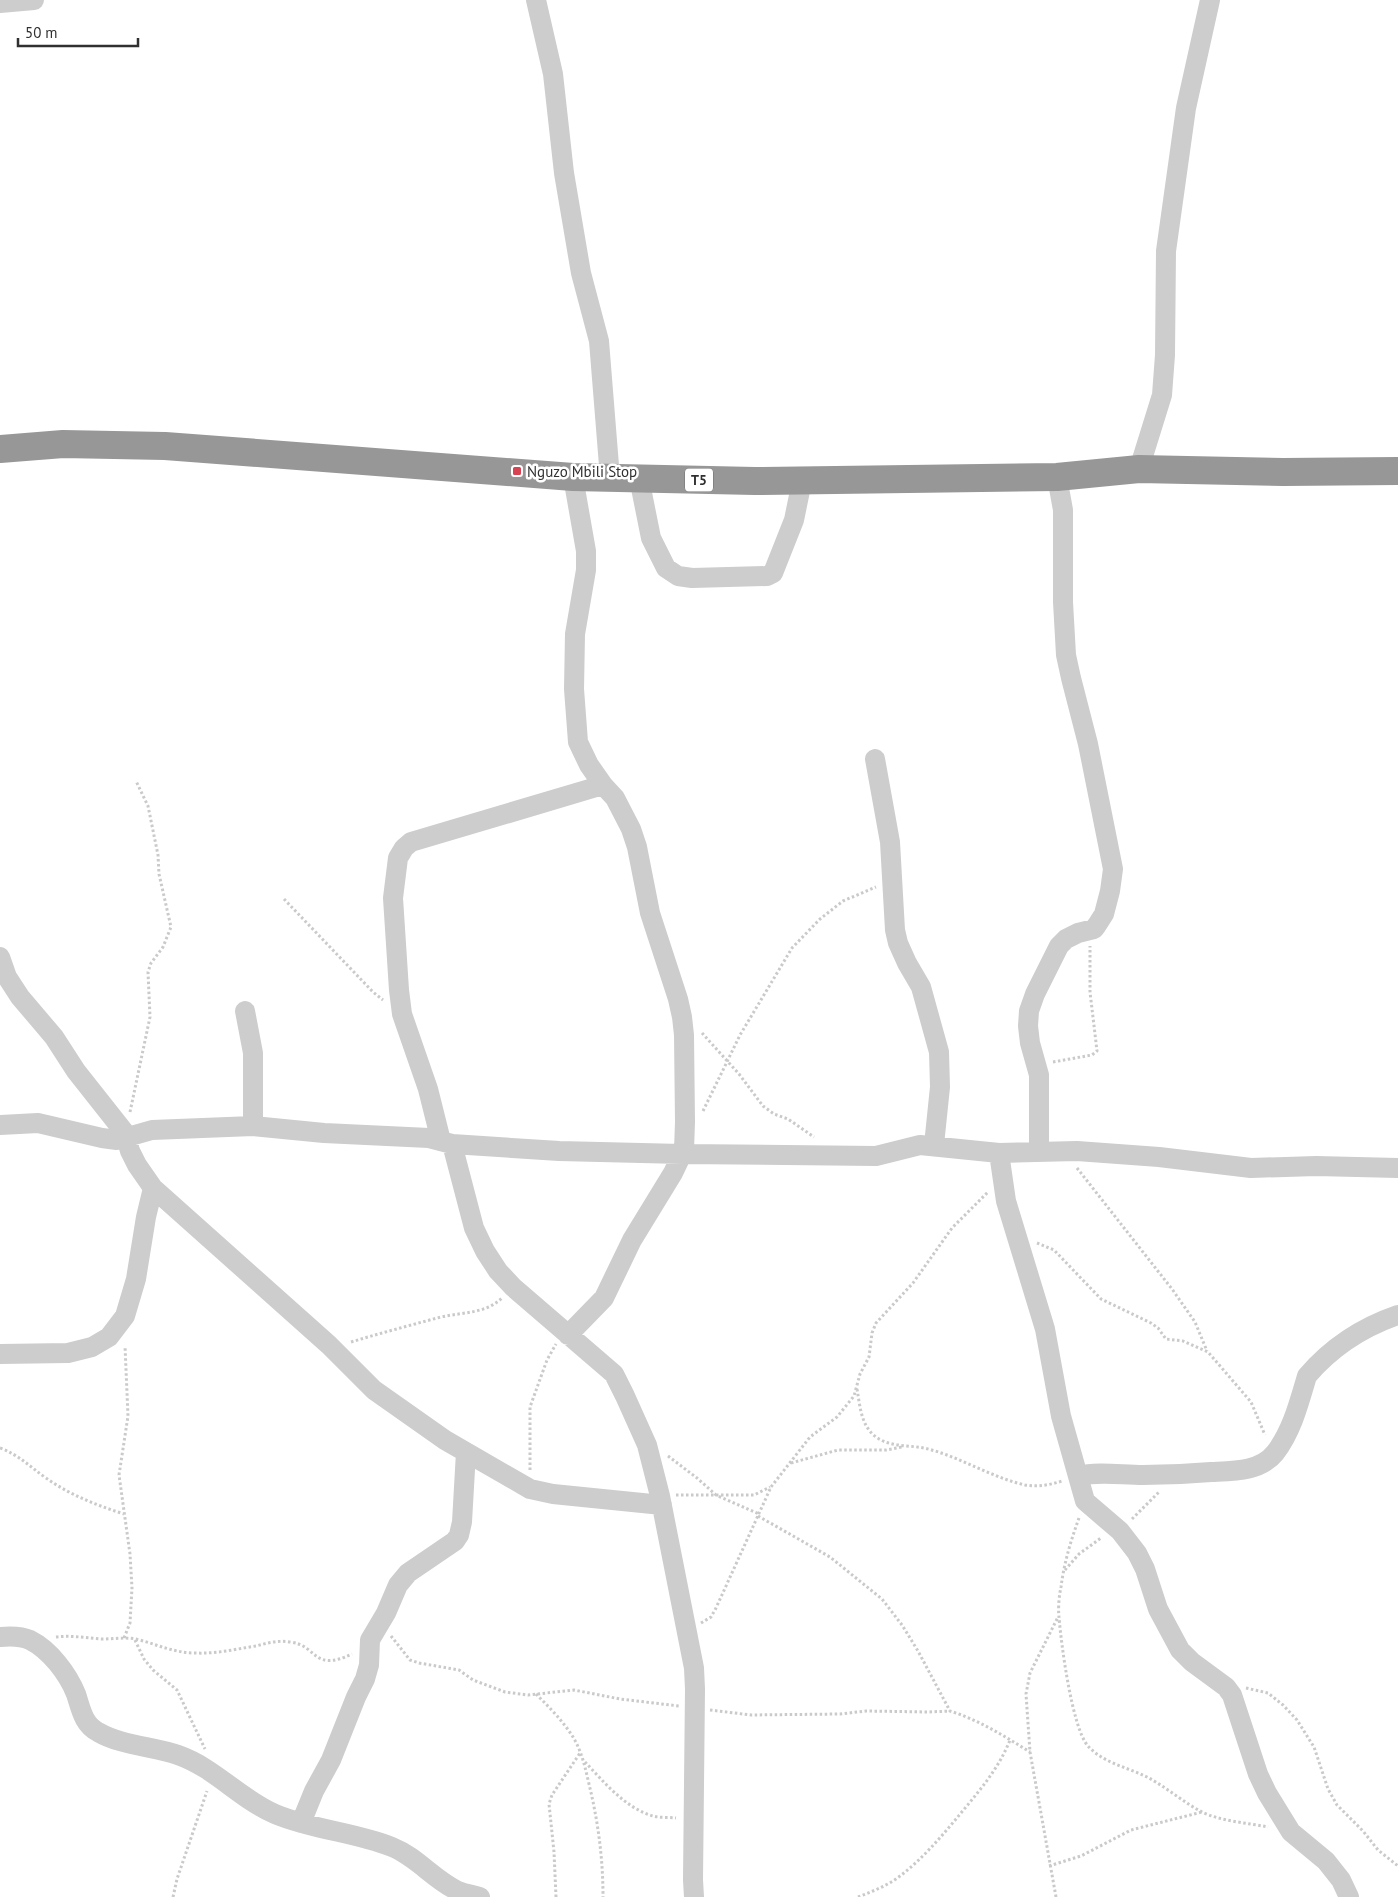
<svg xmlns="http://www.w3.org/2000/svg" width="1398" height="1897" font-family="'PT Sans',sans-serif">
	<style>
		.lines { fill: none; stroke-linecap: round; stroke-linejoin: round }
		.path { stroke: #cacaca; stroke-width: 3; stroke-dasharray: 2.5 2.5; stroke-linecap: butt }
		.minor { stroke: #cdcdcd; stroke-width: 20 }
		.highway { stroke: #979797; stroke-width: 28 }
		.poi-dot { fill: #d64454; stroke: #fff; stroke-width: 2 }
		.labels { text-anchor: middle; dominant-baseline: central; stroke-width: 5; stroke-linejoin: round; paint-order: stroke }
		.shield { fill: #fff; stroke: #6e6e6e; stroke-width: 1 }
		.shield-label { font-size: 14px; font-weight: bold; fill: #303030 }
		.poi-label { font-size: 15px; fill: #303030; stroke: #fff; text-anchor: start }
	</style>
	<rect width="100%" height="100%" fill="#fff"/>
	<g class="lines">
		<path class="path" d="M284 899 373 992 383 1000
			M702 1033 739 1074 763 1106 774 1114 788 1119 814 1137
			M1053 1062 1092 1055 1097 1051 1090 992V946
			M703 1111 740 1035 792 948 820 919 843 901 876 887
			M130 1112 150 1017 148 972 151 963 163 947 171 927 159 874 158 855 148 806 136 781
			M1077 1168 1172 1289 1195 1322 1207 1351
			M1037 1243 1054 1250 1101 1299 1151 1323 1158 1328 1166 1339 1183 1341 1208 1352 1251 1402 1265 1435
			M351 1342C381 1333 411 1325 441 1317 463 1312 485 1314 502 1298
			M857 1389C860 1406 861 1426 876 1437 890 1447 908 1445 924 1448 959 1456 990 1477 1025 1485 1038 1487 1050 1485 1062 1481
			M0 1448C19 1455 29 1466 46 1478 70 1495 96 1505 124 1514
			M668 1456 697 1478 716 1495 759 1514
			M791 1463 838 1450H886L902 1447
			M530 1470V1407L547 1360 556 1344
			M676 1495H754L770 1487
			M758 1516 830 1557 882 1599 902 1625 918 1651 950 1711C979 1720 1004 1736 1030 1752
			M1079 1518C1071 1540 1064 1563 1061 1587 1059 1596 1058 1608 1059 1617 1061 1643 1072 1728 1088 1746 1103 1763 1127 1767 1147 1777 1166 1787 1183 1802 1202 1812 1220 1821 1248 1823 1268 1827
			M1132 1519 1159 1492
			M1065 1570 1079 1554 1101 1538
			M701 1623 711 1617 716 1608 771 1487 810 1437 837 1417 854 1396 860 1374 869 1357 872 1333 876 1323 913 1283 952 1228 988 1192
			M391 1636 410 1660 419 1663 459 1670 473 1680 505 1692 528 1695 574 1690 620 1699 679 1706
			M56 1637C71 1635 86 1638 101 1639 113 1639 124 1637 136 1639 156 1644 174 1653 195 1653 216 1654 236 1649 256 1646 267 1643 278 1640 290 1642 318 1645 312 1673 352 1654
			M124 1638 130 1623 132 1588 130 1554 119 1475 128 1416 125 1346
			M135 1640 144 1659 153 1670 177 1690 205 1749
			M1246 1688 1268 1693 1283 1705 1297 1720 1314 1747 1328 1789 1337 1805 1363 1831 1378 1850 1398 1866
			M536 1694C549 1707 563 1721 573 1737 582 1752 585 1767 589 1784 598 1821 603 1858 603 1897
			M710 1710 751 1715 840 1714 866 1711 929 1712 950 1711
			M585 1762C604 1782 625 1808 653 1816 660 1818 669 1817 676 1818
			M1049 1866 1081 1856 1131 1830 1202 1812
			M173 1897 177 1879 207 1791
			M556 1897 554 1852 549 1804 552 1795 580 1753
			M858 1897C871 1892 884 1887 896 1879 921 1861 941 1837 961 1813 980 1790 999 1768 1010 1740
			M1056 1897 1030 1752 1026 1694 1030 1673 1058 1617"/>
		<path class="minor" d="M536 0 553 74 564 173 581 273 599 341 610 478
			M0 3 34 0
			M1139 469 1162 395 1165 355 1166 251 1186 108 1210 0
			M639 478 651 538 666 568 678 576 692 578 767 576 773 573 794 520 802 481
			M875 759 890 842 895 930 898 943 907 963 921 987 939 1052 940 1087 934 1145
			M0 957 7 977 20 997 54 1037 76 1071 125 1133 130 1151 137 1165 153 1188 329 1345 374 1390 445 1440 530 1489 553 1494 662 1505
			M245 1011 253 1053V1126
			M0 1125 38 1123 102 1138 117 1140 152 1130 253 1126 324 1133 429 1138 452 1144 559 1151 682 1154 876 1156 920 1145 999 1153 1077 1151 1159 1157 1251 1168 1316 1166 1398 1168
			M441 1141 428 1089 402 1014 399 990 393 898 398 858 404 848 411 842 603 785
			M452 1144 474 1228 485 1251 498 1271 513 1287 614 1374 625 1396 647 1445 660 1496 694 1668 695 1689 693 1880 694 1897
			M1039 1152V1075L1030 1043 1028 1026 1029 1011 1035 994 1059 946 1066 939 1078 933 1094 929 1097 925 1104 914 1110 891 1113 869 1088 744 1071 678 1066 655 1063 602V510L1057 477
			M999 1153 1006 1201 1045 1329 1061 1416 1085 1501 1120 1531 1137 1553 1145 1569 1158 1609 1180 1650 1192 1662 1226 1687 1232 1695 1258 1774 1267 1793 1291 1832 1326 1861 1341 1880 1349 1897
			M568 1335 604 1298 632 1240 673 1173 684 1150 685 1122 684 1035 682 1017 678 999 650 913 637 847 631 829 615 798 603 785 589 765 578 742 574 689 575 634 586 570V551L573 477
			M0 1354 68 1353 92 1347 109 1337 125 1316 136 1279 146 1217 153 1188
			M1078 1476C1099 1471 1121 1475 1143 1475 1166 1475 1188 1474 1211 1472 1232 1471 1260 1472 1275 1453 1292 1431 1299 1403 1307 1376 1331 1348 1363 1327 1398 1315
			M0 1637C10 1636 21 1636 30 1640 50 1650 68 1674 76 1694 81 1709 83 1724 98 1732 122 1746 153 1746 178 1755 215 1768 240 1799 275 1814 313 1830 354 1832 392 1847 417 1857 434 1880 458 1891 465 1894 473 1895 480 1897
			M301 1823 314 1791 331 1760 356 1697 365 1679 369 1665 370 1640 386 1613 398 1585 408 1573 455 1541 459 1535 462 1522 466 1452"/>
		<path class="highway" d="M0 449 63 444 165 446 573 477 755 481 1057 477 1139 469 1283 472 1398 471"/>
	</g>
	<rect class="poi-dot" x="512" y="466" width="10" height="10" rx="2.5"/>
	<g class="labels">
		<rect class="shield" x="685" y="468.5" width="28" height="23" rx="4"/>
		<g class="shield-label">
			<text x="699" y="480">T5</text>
		</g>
		<g class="poi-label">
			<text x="527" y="471">Nguzo Mbili Stop</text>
		</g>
	</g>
	<path d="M18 38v8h120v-8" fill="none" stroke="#303030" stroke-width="2.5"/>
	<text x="25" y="38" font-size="15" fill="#303030" stroke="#ffffff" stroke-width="4" paint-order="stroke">50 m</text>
</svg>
